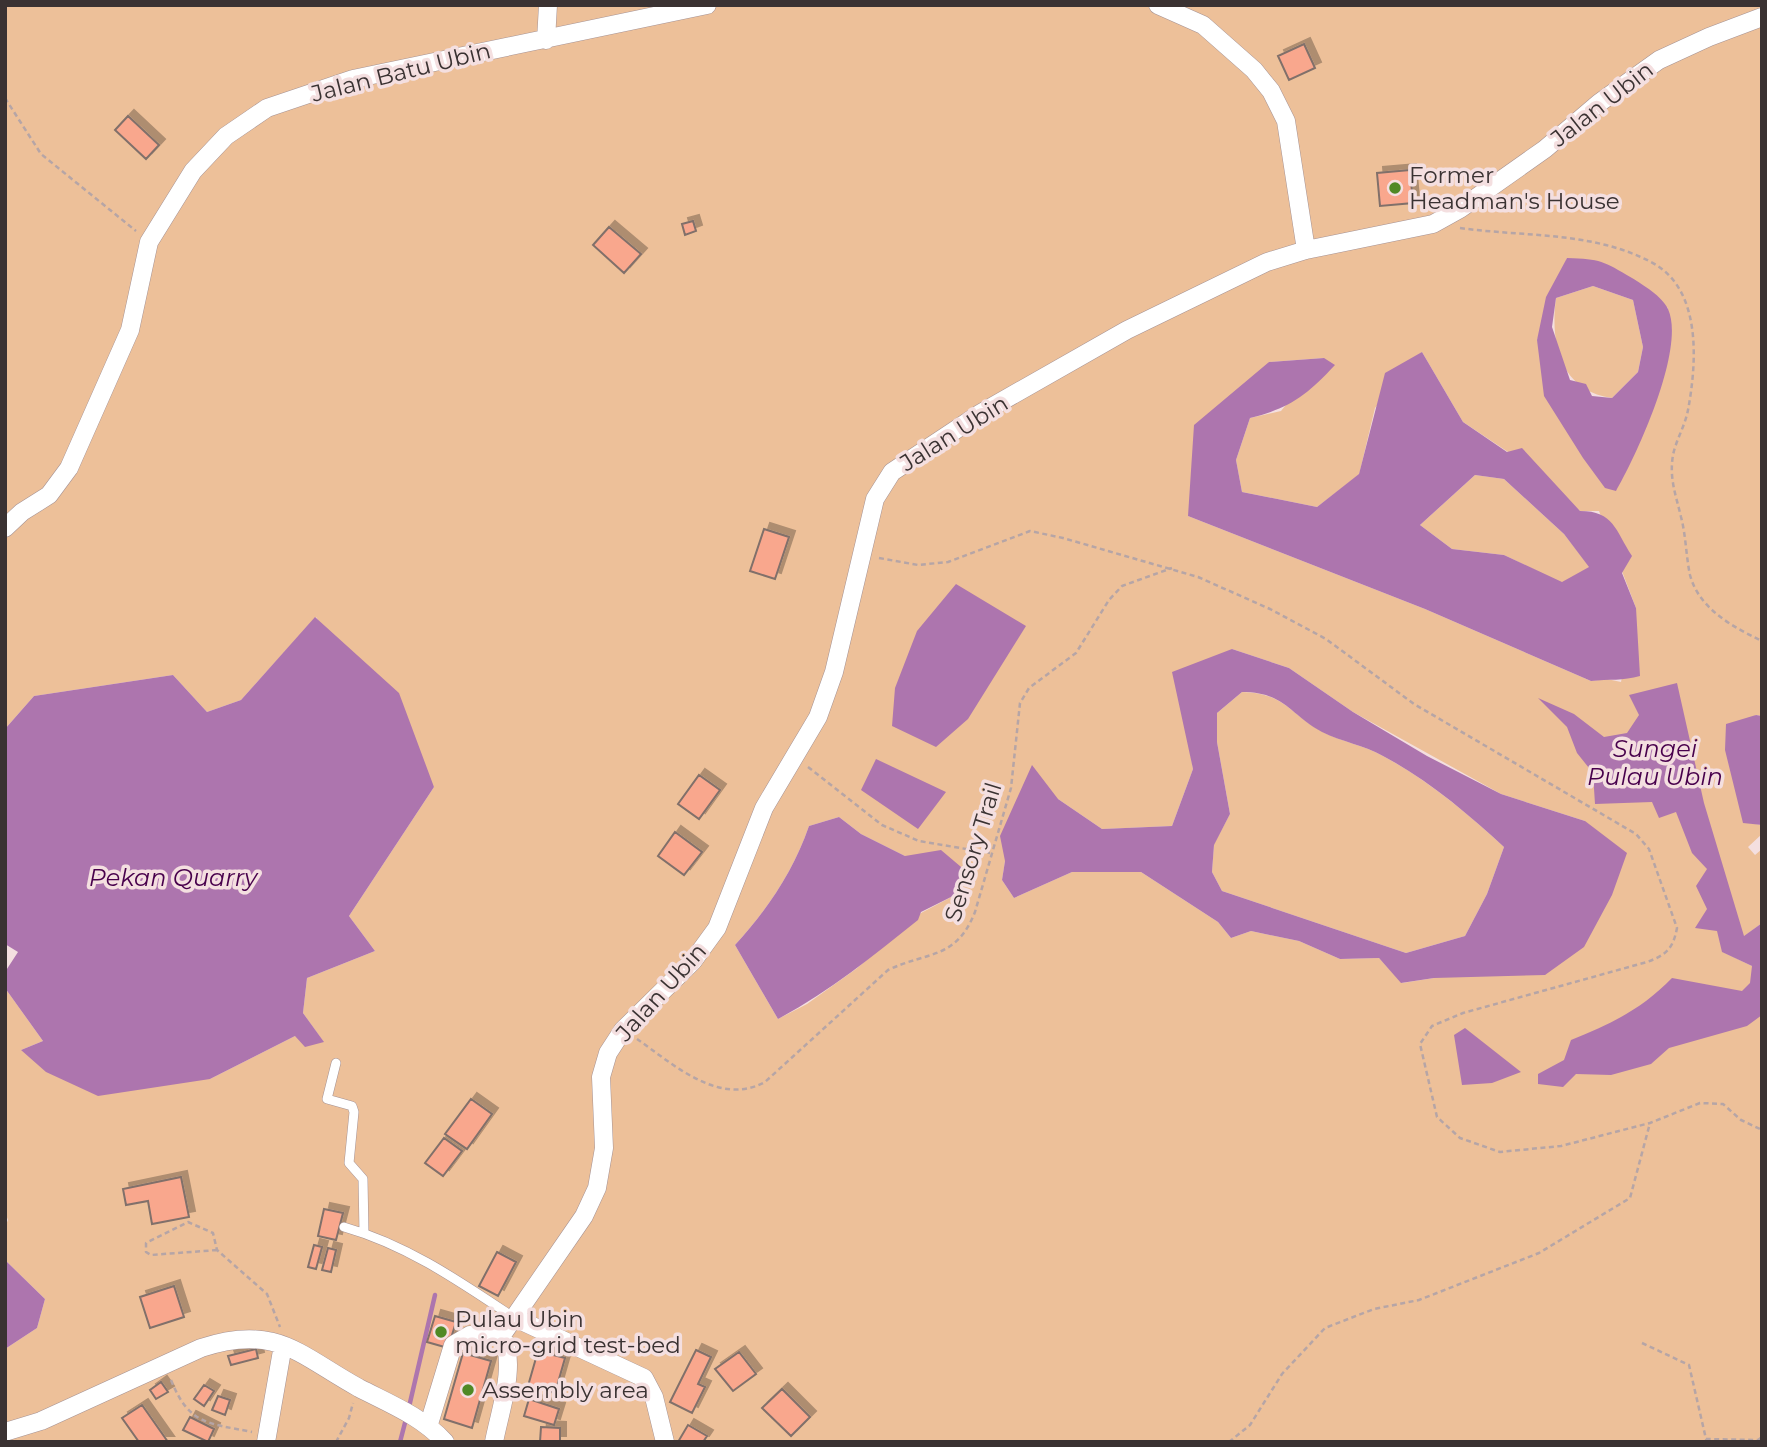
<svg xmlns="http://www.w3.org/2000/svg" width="1767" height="1447" font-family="Montserrat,sans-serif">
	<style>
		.green { fill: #edc099; fill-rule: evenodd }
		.water { fill: #ad75ae; fill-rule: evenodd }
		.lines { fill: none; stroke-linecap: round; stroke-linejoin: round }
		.stream { stroke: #ad75ae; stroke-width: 4.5 }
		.building { fill: #f9a78d; stroke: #81706a; stroke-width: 2; filter: url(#shadow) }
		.service-casing { stroke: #a69293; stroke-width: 10 }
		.minor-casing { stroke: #a69293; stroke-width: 19 }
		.path { stroke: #b6a5a6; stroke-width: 2.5; stroke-dasharray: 5 3.5; stroke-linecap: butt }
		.service { stroke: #fff; stroke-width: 9 }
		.minor { stroke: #fff; stroke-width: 18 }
		.poi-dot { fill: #508925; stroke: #f4dfe0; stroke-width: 2.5 }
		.labels { text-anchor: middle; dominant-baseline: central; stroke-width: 7; stroke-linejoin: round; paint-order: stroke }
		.street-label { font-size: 23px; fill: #3a3232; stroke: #f4dfe0 }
		.poi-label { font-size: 23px; fill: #3a3232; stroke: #f4dfe0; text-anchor: start }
		.water-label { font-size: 24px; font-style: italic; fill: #48004c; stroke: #f4dfe0 }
	</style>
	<defs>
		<filter id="shadow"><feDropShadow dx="6" dy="-6" stdDeviation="0" flood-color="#0004"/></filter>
	</defs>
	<rect width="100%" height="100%" fill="#f4dfe0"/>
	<path class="green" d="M5 5H1762V716L1755 715 1743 822 1762 825V834L1748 847 1755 855 1762 849V923L1723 952 1752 966 1762 994V1442H5V1349L37 1328 45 1299 5 1260V1227L8 1220 5 1212V988L43 1041 21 1050 210 1079 295 1036 323 1041 303 1013 307 978 375 951 349 916 434 787 316 617 241 700 207 712 173 675 34 696 5 729ZM1567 258 1668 308 1605 487 1537 340ZM1422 352 1463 422 1508 452 1580 511H1599L1636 608 1621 682 1607 679 1591 681 1425 609 1188 516 1269 362 1324 358 1281 411 1250 418 1236 460 1242 492 1317 507 1359 475 1375 408ZM1232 649 1289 668 1353 712 1501 794 1585 821 1434 978 1402 983 1379 958 1340 959 1299 941 1251 931 1231 938 1218 922 1141 872H1072L1014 898 1002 880 1005 861 1058 799 1102 829 1172 826 1193 769 1185 722ZM839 817 861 834 905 856 957 894 921 913 856 969 807 1004 778 1019 735 945C767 910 793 872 809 826Z
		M1593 286 1633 300 1643 347 1638 372 1612 398C1560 391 1550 343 1556 298Z
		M1475 475 1504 479 1564 534 1590 567 1562 583 1504 555 1452 549 1420 525Z
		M1242 692C1286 693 1290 715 1323 732 1342 742 1364 745 1383 756 1428 780 1467 813 1504 847L1487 894 1465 936 1406 953 1222 891 1212 872 1214 844 1230 814 1217 742V713Z"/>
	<path class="water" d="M1567 258C1601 259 1603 261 1632 278 1643 285 1662 296 1668 309 1686 348 1637 455 1616 491L1605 488 1583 458 1544 396 1537 340 1546 297ZM1593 286 1633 300 1643 347 1638 372 1612 398 1592 396 1586 384 1570 380 1552 327 1556 298Z
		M1422 352 1463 422 1507 452 1522 448 1580 511C1614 511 1615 530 1632 556L1622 573 1636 608 1640 676C1623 681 1609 679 1591 681L1425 609 1188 516 1194 425 1269 362 1324 358 1335 365C1306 396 1290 408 1250 418L1236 460 1242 492 1317 507 1359 474 1385 373ZM1475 475 1504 479 1564 534 1589 567 1562 582 1504 555 1452 549 1420 525Z
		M956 584 1026 626 968 719 936 747 892 726 895 688 917 631Z
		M315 617 399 693 434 787 349 916 375 951 307 978 303 1013 324 1042 305 1047 295 1036 210 1079 98 1096 46 1072 21 1050 43 1041 5 988V972L18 952 5 944V729L34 696 173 675 207 712 241 700Z
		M1232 649 1289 668 1353 712 1427 756 1501 794 1585 821 1627 853 1612 895 1584 947 1545 975 1434 978 1401 983 1379 958 1340 959 1299 941 1251 931 1231 938 1218 922 1141 872H1072L1014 898 1002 880 1005 861 1000 836 1032 765 1058 799 1102 829 1172 826 1193 769 1172 672ZM1242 692C1285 692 1290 715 1322 732 1342 742 1364 745 1383 756 1427 779 1467 813 1504 847L1487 894 1465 936 1406 953 1222 891 1212 872 1214 845 1230 814 1217 742V713Z
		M1677 683 1704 803 1744 936 1762 923V1015L1747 1026 1669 1048 1651 1064 1611 1075 1576 1074 1563 1087 1538 1084V1074L1564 1060 1571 1040C1611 1024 1642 1009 1672 978L1742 991 1750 983 1752 966 1722 952 1717 931 1695 928 1707 909 1696 886 1707 869 1692 853 1676 812 1659 818 1652 802 1595 804 1593 773 1577 753 1567 727 1538 698 1574 714 1604 737 1627 733 1639 715 1629 695Z
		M1756 715 1762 716V825L1743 823 1725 750 1726 724Z
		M876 759 946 792 918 829 861 790Z
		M839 817 861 834 905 856 941 850 967 872 957 894 921 912 918 920C873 956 829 992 778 1019L735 945C767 910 793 872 809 826Z
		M1465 1028 1521 1072 1492 1083 1462 1085 1454 1035Z
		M5 1260 45 1299 37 1328 5 1349Z"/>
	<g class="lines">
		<path class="stream" d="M409 1407 435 1295
			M400 1442 406 1419"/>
	</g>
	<path class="building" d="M1304 44 1315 68 1289 80 1278 56Z
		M128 116 159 145 146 159 115 130Z
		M1410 170 1413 203 1380 206 1377 173Z
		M693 221 696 231 685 235 682 224Z
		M609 227 641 254 624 273 593 245Z
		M764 529 789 537 775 579 750 571Z
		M699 775 720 790 699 819 678 804Z
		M675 832 702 852 684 875 658 856Z
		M471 1099 492 1114 467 1149 445 1134Z
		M444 1138 462 1151 443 1176 425 1163Z
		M181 1177 189 1217 152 1224 148 1201 126 1205 123 1189Z
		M324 1209 343 1213 336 1240 318 1236Z
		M314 1245 322 1247 316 1269 308 1267Z
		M328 1248 336 1250 331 1272 322 1270Z
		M497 1252 516 1262 498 1296 479 1286Z
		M174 1286 184 1317 150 1328 140 1297Z
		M435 1316 456 1322 448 1348 427 1342Z
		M256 1349 258 1358 231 1365 228 1356Z
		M696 1350 711 1357 698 1384 705 1387 692 1413 670 1402Z
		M538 1351 565 1358 555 1393 528 1386Z
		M739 1352 756 1374 733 1391 715 1369Z
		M463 1353 491 1361 472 1428 444 1419Z
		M161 1382 168 1392 156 1399 150 1390Z
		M204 1385 214 1391 204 1406 194 1399Z
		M782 1389 810 1417 791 1436 762 1408Z
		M218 1396 230 1400 225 1415 212 1410Z
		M529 1399 559 1409 554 1425 524 1416Z
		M142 1405 168 1442H139L122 1418Z
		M190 1417 214 1429 208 1442 183 1430Z
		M688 1425 707 1436 703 1442H678Z
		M541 1427 560 1428V1442H540Z"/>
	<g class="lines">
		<defs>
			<path id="service" d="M336 1063 327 1099 352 1106 354 1112 349 1163 363 1179 364 1233
				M344 1227C407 1245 459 1281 513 1317"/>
			<path id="minor" d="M1158 5 1203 25 1254 70 1271 91 1286 121 1306 250
				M546 40 548 5
				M5 528 22 512 49 495 69 468 130 330 149 242 193 171 226 136 267 108 353 79 707 5
				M513 1317 644 1378 654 1397 665 1442
				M502 1335 584 1216 597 1188 604 1148 601 1077 608 1053 623 1030 693 961 717 928 764 808 818 717 834 672 875 499 892 472 981 413 1127 330 1267 262 1306 250 1433 224 1460 209 1545 149 1599 103 1659 60 1709 37 1762 17
				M429 1424 453 1345 470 1335H502
				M5 1432 41 1421 201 1348C276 1323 299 1355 359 1388 390 1404 421 1416 445 1442
				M266 1442 283 1345
				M494 1442C500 1410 517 1365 502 1335"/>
		</defs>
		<use href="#service" class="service-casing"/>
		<use href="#minor" class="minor-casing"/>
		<path class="path" d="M5 98 41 154 136 231
			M1460 228C1524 237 1592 231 1651 262 1702 288 1697 362 1688 410 1685 426 1676 440 1673 455 1669 479 1676 495 1681 517 1686 536 1686 556 1690 575 1699 609 1733 627 1762 641
			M879 558 918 565 948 562 1030 531 1063 538 1198 577 1270 609 1326 639 1414 704 1636 834 1649 849 1677 928C1673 949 1666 955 1647 962L1463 1013 1432 1026 1420 1044 1437 1117 1460 1138 1500 1152 1561 1146 1650 1123 1700 1103 1723 1104 1741 1120 1762 1130
			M808 767 882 825 919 841 990 853
			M637 1039C673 1064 719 1107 765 1082L888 970C928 951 956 960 975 912L1011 788 1020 703 1029 688 1076 653 1109 600 1122 586 1172 568
			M217 1250 151 1255 146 1252V1243L188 1222 213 1233 217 1250 267 1294 280 1327
			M1642 1343 1689 1365 1706 1439 1758 1440 1762 1437
			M171 1380C189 1425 208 1423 252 1432
			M336 1442 349 1418 353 1403
			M1229 1442 1250 1425 1282 1374 1325 1328 1374 1309 1419 1300 1539 1253 1630 1198 1650 1123"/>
		<use href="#service" class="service"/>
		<use href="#minor" class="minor"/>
	</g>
	<g class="poi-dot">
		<circle cx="1395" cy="188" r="7"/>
		<circle cx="441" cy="1332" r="7"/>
		<circle cx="468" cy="1390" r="7"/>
	</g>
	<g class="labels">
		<g class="street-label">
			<text transform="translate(401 72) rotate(-14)">Jalan Batu Ubin</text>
			<text transform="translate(1602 104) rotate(-38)">Jalan Ubin</text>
			<text transform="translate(954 433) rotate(-32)">Jalan Ubin</text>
			<text transform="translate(973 852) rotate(-73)">Sensory Trail</text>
			<text transform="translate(661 992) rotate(-48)">Jalan Ubin</text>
		</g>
		<g class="poi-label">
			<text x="1409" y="175">Former<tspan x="1409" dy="26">Headman's House</tspan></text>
			<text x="455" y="1319">Pulau Ubin<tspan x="455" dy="26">micro-grid test-bed</tspan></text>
			<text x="482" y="1390">Assembly area</text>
		</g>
		<g class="water-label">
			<text x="1655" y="748">Sungei<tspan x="1655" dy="28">Pulau Ubin</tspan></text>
			<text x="173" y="877">Pekan Quarry</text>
		</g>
	</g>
	<rect width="1767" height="1447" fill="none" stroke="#3a3232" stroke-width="14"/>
</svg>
